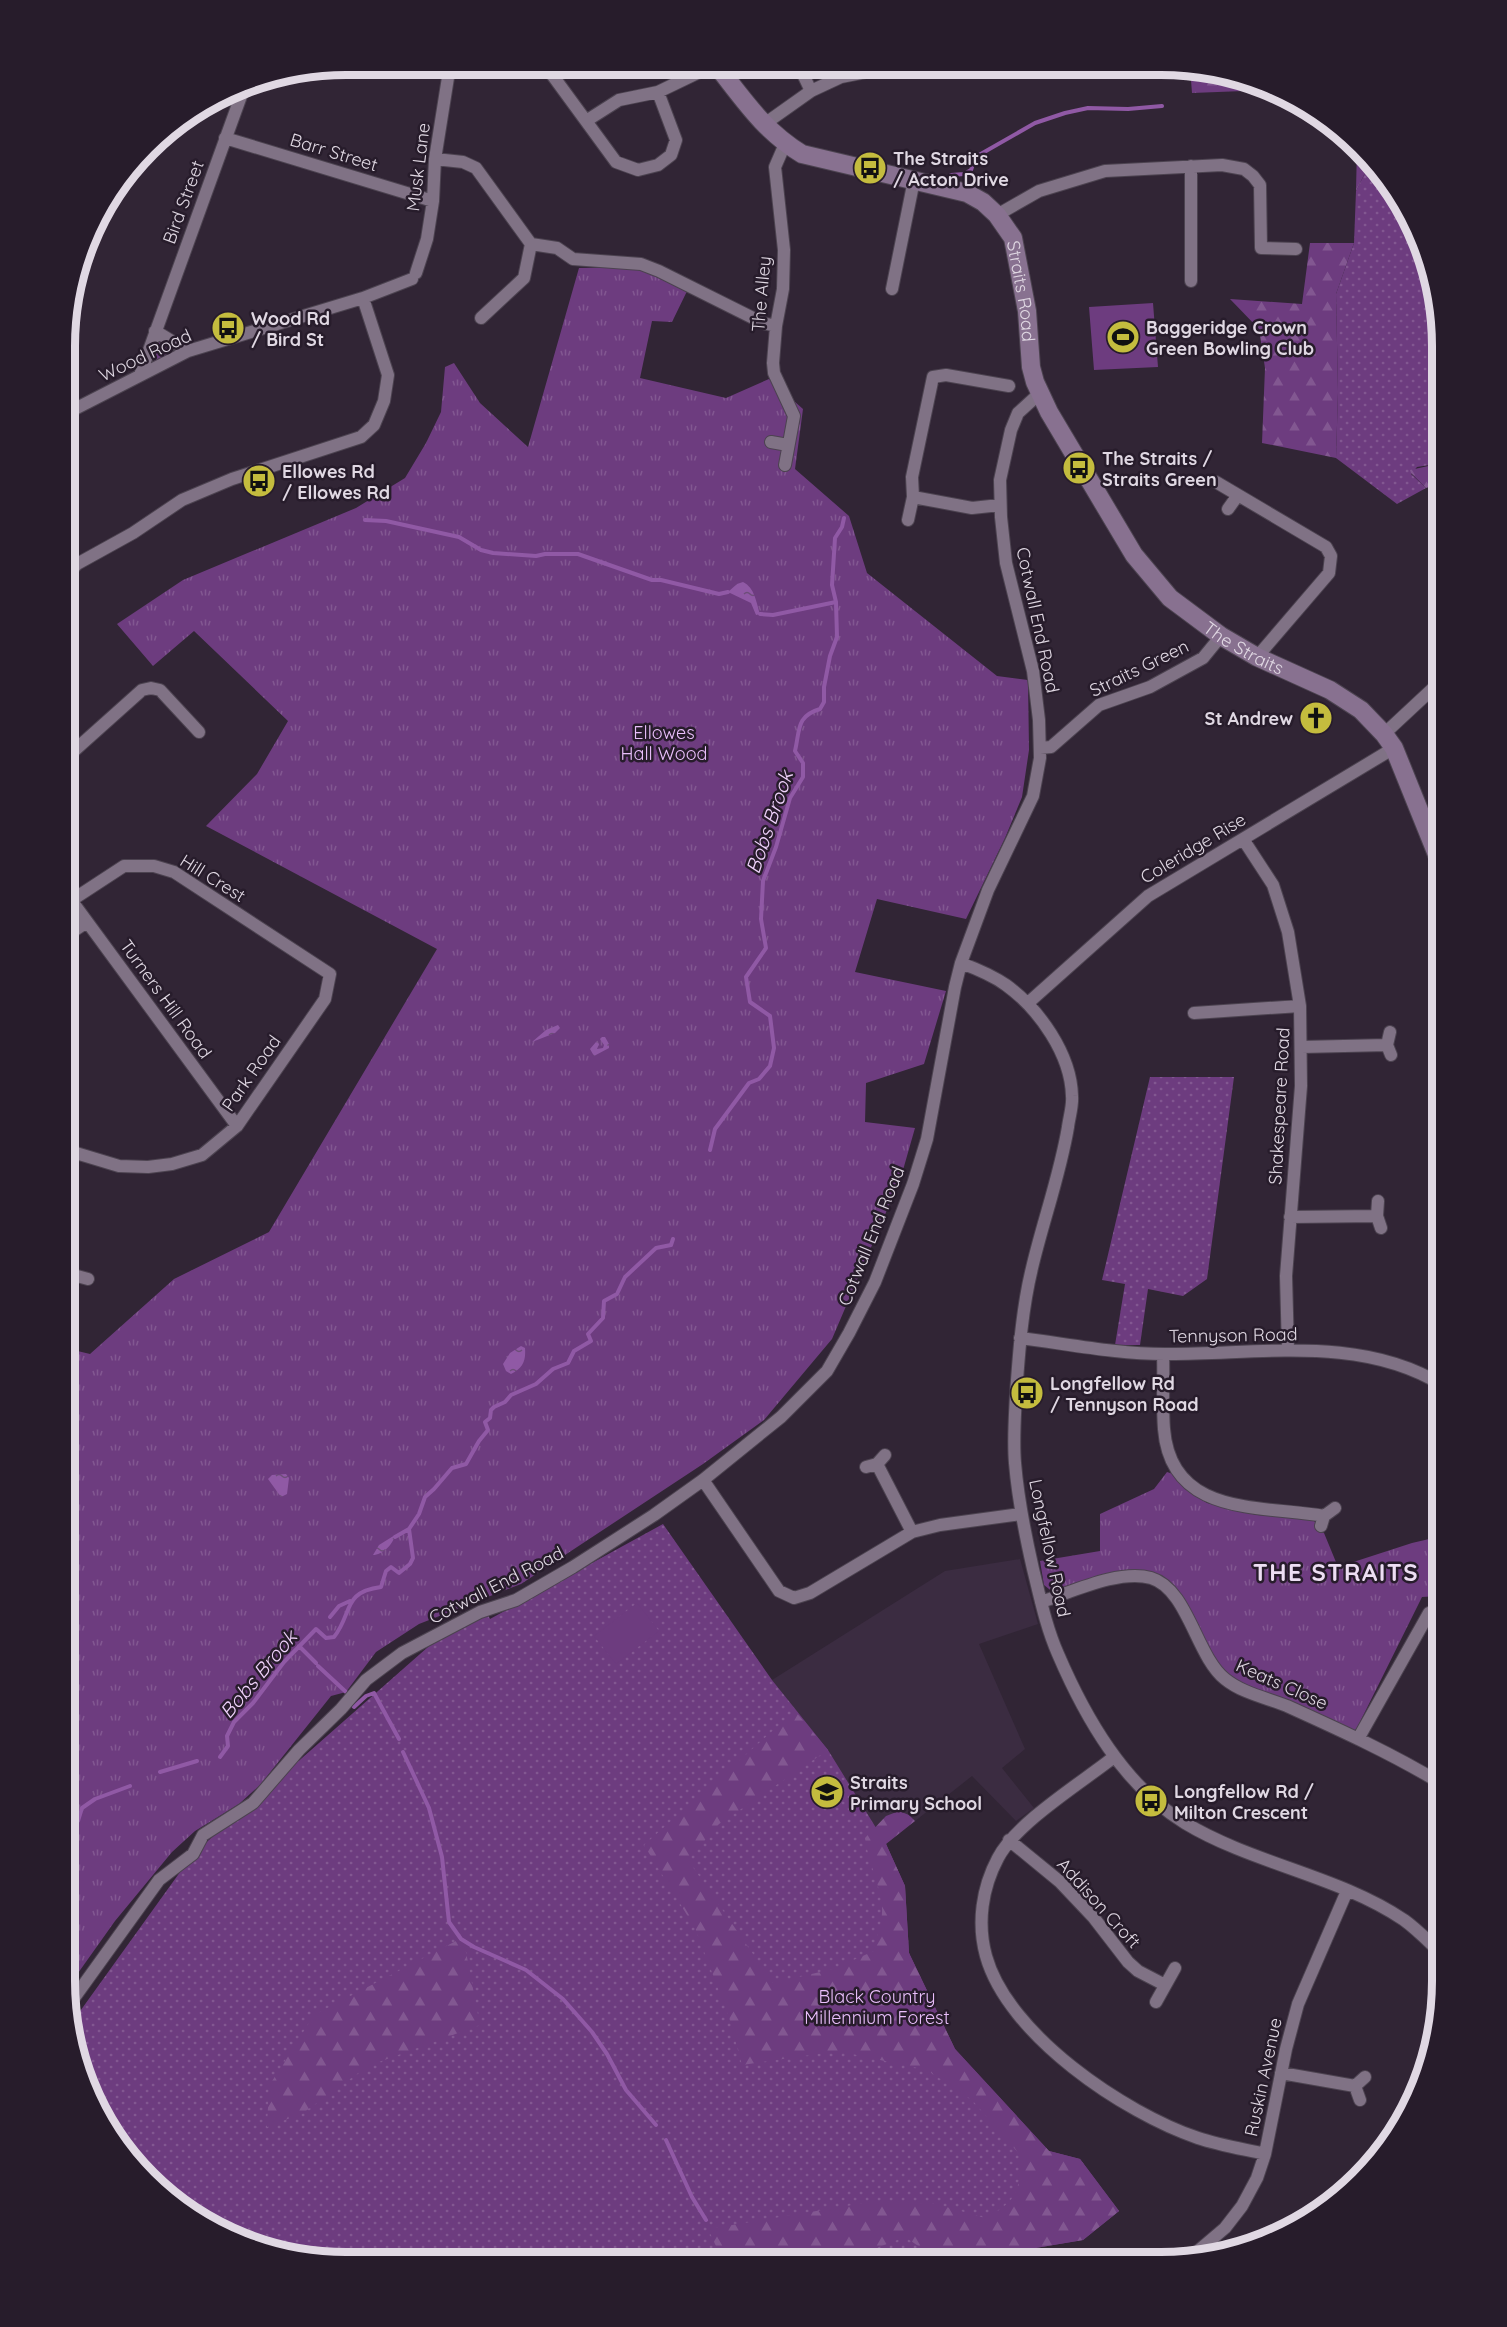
<svg xmlns="http://www.w3.org/2000/svg" width="1507" height="2327" font-family="Quicksand,sans-serif">
	<style>
		.built { fill: #3b2c41 }
		.grass { fill: url(#grass-dots) }
		.forest { fill: url(#forest-firs) }
		.park { fill: url(#park-tufts) }
		.pitch { fill: #6d3c7f }
		.water { fill: url(#water-ripples) }
		.lines { fill: none; stroke-linecap: round; stroke-linejoin: round }
		.stream { stroke: #9059a5; stroke-width: 4 }
		.street-casing { stroke: #4c4350; stroke-width: 14 }
		.secondary-casing { stroke: #4c4350; stroke-width: 20 }
		.street { stroke: #807285; stroke-width: 12 }
		.secondary { stroke: #887190; stroke-width: 18 }
		.labels { text-anchor: middle; dominant-baseline: central; stroke-width: 5; stroke-linejoin: round; paint-order: stroke }
		.street-label { font-size: 18px; fill: #e0d8e3; stroke: #271c2b }
		.poi-label { font-size: 18px; font-weight: bold; fill: #e0d8e3; stroke: #271c2b; text-anchor: start }
		.park-label { font-size: 18px; fill: #eabffc; stroke: #271c2b }
		.water-label { font-size: 20px; font-style: italic; fill: #f0d3fc; stroke: #271c2b }
		.district-label { font-size: 24px; font-weight: bold; letter-spacing: 1.5px; fill: #eddef3; stroke: #271c2b }
		.rim { fill: none; stroke: #e0d8e3; stroke-width: 8 }
	</style>
	<defs>
		<pattern id="grass-dots" width="8" height="8" patternUnits="userSpaceOnUse" patternTransform="scale(1.5)"><rect width="8" height="8" fill="#6d3c7f"/><path d="M2 2h.1M6 6h.1" fill="none" stroke="#825791" stroke-width="1.8" stroke-linecap="round"/></pattern>
		<pattern id="forest-firs" width="22" height="20" patternUnits="userSpaceOnUse" patternTransform="scale(1.5)"><rect width="22" height="20" fill="#6d3c7f"/><path d="M5 1l3.5 6h-7zM16 11l3.5 6h-7z" fill="#825791"/></pattern>
		<pattern id="park-tufts" width="24" height="20" patternUnits="userSpaceOnUse" patternTransform="scale(1.5)"><rect width="24" height="20" fill="#6d3c7f"/><path d="M3 7l-1-3M5 7V3M7 7l1-3M15 17l-1-3M17 17v-4M19 17l1-3" fill="none" stroke="#825791"/></pattern>
		<pattern id="water-ripples" width="26" height="14" patternUnits="userSpaceOnUse" patternTransform="scale(1.5)"><rect width="26" height="14" fill="#9059a5"/><path d="M2 4q2-2 4 0t4 0M15 11q2-2 4 0t4 0" fill="none" stroke="#6d4e79"/></pattern>
	</defs>
	<rect width="100%" height="100%" fill="#312535"/>
	<path class="built" d="M1020 1559 1038 1624 979 1644 1025 1749 1002 1768 1034 1808 1016 1821 972 1776 886 1844 905 1886 902 1965 795 1710 772 1680 945 1571Z"/>
	<path class="grass" d="M1371 161 1384 175 1421 238 1442 346V463L1417 467 1411 474 1426 488 1397 504 1336 458 1338 392 1336 294 1354 243 1356 191Z
		M159 342 173 354 154 362Z
		M1150 1077H1234L1207 1279 1183 1296 1148 1289 1140 1345H1115L1125 1284 1102 1280Z
		M663 1524 772 1680 828 1750 886 1844 905 1886 909 1953 955 2049 1049 2151 1080 2159 1119 2211 1083 2240 988 2256 991 2262 310 2260 239 2241 175 2204 123 2152 86 2089 73 2021 193 1854 445 1632 487 1613 490 1619Z"/>
	<path class="forest" d="M1190 67H1198L1268 86 1302 106 1243 91 1192 93Z
		M1357 147 1371 161 1356 191Z
		M1310 243H1354L1336 294 1338 392 1336 458 1262 443 1265 368 1259 329 1230 299 1302 304Z
		M1442 463V483L1426 488 1411 473 1410 470Z
		M795 1711 828 1750 719 1824 688 1860 773 1983 833 1969 874 1951C876 1938 883 1921 882 1908 880 1883 868 1862 865 1838L886 1816 899 1811 909 1815 915 1821 886 1844 905 1886 909 1953 955 2049 1049 2151 1080 2159 1119 2211 1083 2240 988 2256 991 2262H942L905 2237 840 2262 723 2261 708 2229 877 2201 936 2204 985 2218C1017 2202 1020 2190 1021 2156L972 2100 927 2070 838 2051 742 2065 729 2017 695 1928 644 1845Z
		M456 1941 466 1952 480 2025 368 2066 303 2113 267 2127 269 2086 314 2015Z"/>
	<path class="park" d="M643 267 689 287 672 322 652 321 640 378 726 398 769 379 803 409 795 469 849 516 867 573 997 676 1028 680 1029 750 1022 797 1005 838 966 919 877 899 855 972 946 991 924 1064 866 1083 865 1122 915 1128 901 1177 832 1339 764 1420 703 1464 521 1584 419 1624 376 1652 346 1692 331 1696 260 1785 239 1804 195 1831 172 1852 115 1921 66 1990 65 1981V1348L90 1354 174 1279 269 1232 437 949 206 826 257 774 288 721 194 631 153 666 117 624 183 580 356 508 405 478 426 443 441 412 445 367 454 363 480 403 528 447 579 268Z
		M1167 1472 1173 1474 1185 1489 1207 1503 1257 1515 1311 1518 1316 1523V1528L1324 1533 1338 1567 1412 1543 1442 1536V1586L1438 1596 1422 1597 1355 1732 1233 1682 1223 1673 1156 1576 1054 1593 1044 1585 1040 1561 1100 1551V1514L1154 1489Z"/>
	<path class="pitch" d="M1153 303 1158 367 1094 370 1089 307Z
		M637 1603 659 1631 616 1664 594 1636Z"/>
	<path class="water" d="M743 582C755 588 756 602 760 614L756 615 751 603 728 592 737 584Z
		M558 1025 560 1028 555 1033 532 1042 546 1030Z
		M602 1037H605L609 1044V1048L594 1056 590 1049 596 1042 599 1044 597 1049 603 1048 604 1045 600 1039Z
		M521 1346 525 1348C526 1361 523 1368 511 1374L506 1371 503 1364 510 1353Z
		M286 1474 289 1478 287 1494 281 1497 268 1479 272 1475Z
		M395 1535C393 1545 382 1555 373 1555L379 1545Z"/>
	<g class="lines">
		<path class="stream" d="M1283 96 1288 97
			M1357 147 1358 151
			M951 175 964 174 971 170 974 161 979 155 1035 123 1065 113 1088 108 1128 109 1162 106
			M365 520 386 521 459 537 481 550 493 553 536 556 545 554H578L652 580H661L719 594 728 592
			M760 614 773 615 836 602
			M710 1150 715 1129 749 1083 759 1079 770 1066 774 1048 770 1016 750 1002 746 977 766 948 761 919 763 881 776 847 790 798 803 777V763L795 751C800 730 796 716 820 709L824 702V687L830 656 837 637 836 602 832 585 835 538 842 527 844 518
			M395 1537 409 1529
			M330 1617 339 1606 350 1601
			M299 1646 316 1663
			M318 1666 346 1692
			M354 1707 366 1696 374 1693 399 1739
			M403 1752 429 1808 442 1857 449 1922 461 1939 474 1947 526 1970 563 1999 592 2032 607 2054 626 2090 656 2125
			M220 1757 228 1746 227 1736 234 1722 253 1703 284 1662 316 1629 326 1638 334 1637C353 1613 342 1592 381 1587L386 1571 391 1567 399 1573 410 1564 413 1558 409 1529 419 1514 425 1497 434 1489 452 1468 466 1464 479 1441 488 1430 485 1422 490 1418 491 1410 494 1407 505 1402 511 1395 536 1384 553 1369 568 1363 574 1351 591 1341 588 1334 603 1318 604 1301 617 1294 625 1277 656 1248 671 1245 673 1239
			M160 1772 197 1761
			M65 1825 68 1821H78L82 1808 95 1799 130 1786
			M666 2140 692 2197 706 2220"/>
		<defs>
			<path id="street" d="M545 65 586 121 619 100 658 92 712 66
				M799 66 811 91
				M586 121 616 162 638 170 658 165 671 155 676 140 658 92
				M763 125 811 91 841 77 897 66
				M225 138 433 201
				M435 159 463 162 476 168 531 244 557 248 573 259 641 264 659 271 763 323 776 326
				M1191 166V281
				M997 215 1039 191 1105 171 1222 165 1244 169 1253 176 1260 185 1261 248 1296 249
				M416 273 427 239 433 201 435 159 450 65
				M892 289 914 180
				M481 318 524 278 531 244
				M155 331 188 351
				M140 375 245 85
				M67 413 188 351 363 298 412 279
				M771 442 788 445
				M785 465 794 416 774 373 773 363 776 326 783 289 784 250 775 167 785 144
				M1216 482 1326 547 1331 556 1329 573 1257 657
				M913 497 972 508 1000 505
				M1228 509 1238 495
				M908 520 913 497 912 477 933 377 946 375 1009 386
				M67 552 77 564
				M66 575 77 564 133 533 182 500 232 479 361 437 374 425 384 401 388 375 363 298
				M1384 734 1442 680
				M1040 748 1051 747 1099 705 1150 687 1203 658 1221 636
				M66 758 142 690 151 688 160 690 199 732
				M1243 839 1273 885 1288 932 1300 1006 1301 1086 1286 1276 1288 1350
				M66 893 237 1126
				M66 936 87 922
				M961 963C977 969 992 975 1006 985 1039 1009 1071 1054 1072 1096 1073 1106 1069 1118 1068 1127 1060 1175 1043 1221 1032 1268 1022 1309 1019 1352 1016 1394 1015 1416 1013 1440 1015 1463 1018 1499 1025 1534 1033 1569 1040 1597 1046 1627 1058 1654 1085 1717 1124 1786 1185 1823 1253 1864 1339 1876 1404 1920 1418 1930 1430 1943 1442 1954
				M1028 1003 1148 896 1394 748
				M1194 1013 1300 1006
				M1390 1032 1387 1045 1391 1055
				M1301 1047 1387 1045
				M66 1150 119 1166 148 1167 172 1164 202 1155 237 1126 325 999 330 974 174 872 154 866H124L72 900
				M1378 1201 1377 1216 1381 1228
				M1290 1217 1377 1216
				M66 1273 88 1279
				M1020 1338C1068 1344 1117 1354 1165 1354 1257 1355 1359 1334 1442 1385
				M1163 1354C1164 1379 1162 1404 1164 1429 1171 1517 1261 1505 1324 1516
				M877 1464 912 1532
				M866 1467 877 1464 885 1455
				M703 1480 779 1591 794 1598 810 1593 912 1532 940 1525 1021 1514
				M1321 1526 1324 1516 1335 1508
				M1041 1602C1072 1592 1119 1569 1151 1578 1188 1589 1196 1656 1225 1679 1242 1693 1267 1698 1287 1706 1340 1730 1393 1754 1442 1784
				M1358 1739 1429 1613 1435 1611 1442 1613
				M1114 1757C1081 1783 1016 1823 998 1858 982 1888 977 1923 986 1956 1008 2035 1124 2113 1198 2138 1219 2145 1243 2149 1265 2154
				M1009 1840 1059 1881 1094 1918 1128 1962 1138 1971 1165 1985
				M1156 2002 1175 1968
				M69 2005 159 1880 193 1854 203 1835 253 1803 299 1750 341 1709 366 1680 402 1653 480 1612 516 1600 573 1567 654 1515 703 1480 781 1417 827 1371 849 1333 875 1282 913 1184 927 1139 955 987 961 963 988 890 1033 796 1040 758 1039 720 1033 671 1006 563 1001 517 1000 480 1011 430 1018 413 1040 393
				M1281 2073 1355 2086
				M1360 2100 1355 2086 1365 2077
				M1192 2256 1225 2228 1242 2206 1257 2178 1265 2154 1286 2049 1298 2004 1347 1891"/>
			<g id="secondary">
				<path id="s1" d="M717 66C744 100 764 131 802 154L967 193 983 202 997 215 1013 238 1027 311 1031 367 1035 382 1049 412 1134 555 1170 598 1221 636 1257 657 1330 690 1361 710 1384 734 1394 748 1442 867"/>
			</g>
		</defs>
		<use href="#street" class="street-casing"/>
		<use href="#secondary" class="secondary-casing"/>
		<use href="#street" class="street"/>
		<use href="#secondary" class="secondary"/>
	</g>
	<defs>
		<symbol id="bus-disc" viewBox="-11 -11 22 22"><circle r="9.5" fill="#c4bc3e" stroke="#271c2b"/><path d="M-5-6H5V4H4V6H2V4H-2V6H-4V4H-5ZM-3.5-4V0h7V-4ZM-3.5 1.2v1.5H-2V1.2ZM2 1.2v1.5H3.5V1.2Z" fill="#111"/></symbol>
		<symbol id="stadium-disc" viewBox="-11 -11 22 22"><circle r="9.5" fill="#c4bc3e" stroke="#271c2b"/><path d="M0-5a6.5 5 0 1 0 0 10a6.5 5 0 1 0 0-10ZM-3.5-1.8h7v3.6h-7Z" fill="#111"/></symbol>
		<symbol id="church-disc" viewBox="-11 -11 22 22"><circle r="9.5" fill="#c4bc3e" stroke="#271c2b"/><path d="M-1.2-6h2.4v3.5h3.3v2.4h-3.3V6h-2.4V-.1h-3.3v-2.4h3.3Z" fill="#111"/></symbol>
		<symbol id="school-disc" viewBox="-11 -11 22 22"><circle r="9.5" fill="#c4bc3e" stroke="#271c2b"/><path d="M0-5L7-2L0 1L-7-2ZM-4 1L0 2.5L4 1V4Q0 6-4 4Z" fill="#111"/></symbol>
	</defs>
	<g fill-rule="evenodd">
		<use href="#bus-disc" x="851" y="149" width="38" height="38"/>
		<use href="#bus-disc" x="209" y="309" width="38" height="38"/>
		<use href="#stadium-disc" x="1104" y="318" width="38" height="38"/>
		<use href="#bus-disc" x="1060" y="449" width="38" height="38"/>
		<use href="#bus-disc" x="240" y="462" width="38" height="38"/>
		<use href="#church-disc" x="1297" y="699" width="38" height="38"/>
		<use href="#bus-disc" x="1008" y="1374" width="38" height="38"/>
		<use href="#school-disc" x="808" y="1773" width="38" height="38"/>
		<use href="#bus-disc" x="1132" y="1782" width="38" height="38"/>
	</g>
	<g class="labels">
		<g class="street-label">
			<text transform="translate(334 152) rotate(17)">Barr Street</text>
			<text transform="translate(418 167) rotate(-83)">Musk Lane</text>
			<text transform="translate(183 202) rotate(-70)">Bird Street</text>
			<text stroke="none"><textPath href="#s1" startOffset="412">Straits Road</textPath></text>
			<text transform="translate(761 294) rotate(-85)">The Alley</text>
			<text transform="translate(145 355) rotate(-25)">Wood Road</text>
			<text transform="translate(1038 620) rotate(78)">Cotwall End Road</text>
			<text stroke="none"><textPath href="#s1" startOffset="849">The Straits</textPath></text>
			<text transform="translate(1139 668) rotate(-26)">Straits Green</text>
			<text transform="translate(1193 848) rotate(-31)">Coleridge Rise</text>
			<text transform="translate(213 878) rotate(32)">Hill Crest</text>
			<text transform="translate(166 999) rotate(54)">Turners Hill Road</text>
			<text transform="translate(251 1073) rotate(-55)">Park Road</text>
			<text transform="translate(1279 1106) rotate(-87)">Shakespeare Road</text>
			<text transform="translate(871 1236) rotate(-68)">Cotwall End Road</text>
			<text transform="translate(1233 1335) rotate(-1)">Tennyson Road</text>
			<text transform="translate(1050 1548) rotate(78)">Longfellow Road</text>
			<text transform="translate(496 1585) rotate(-27)">Cotwall End Road</text>
			<text transform="translate(1282 1684) rotate(24)">Keats Close</text>
			<text transform="translate(1099 1903) rotate(48)">Addison Croft</text>
			<text transform="translate(1263 2077) rotate(-78)">Ruskin Avenue</text>
		</g>
		<g class="poi-label">
			<text x="893" y="158">The Straits<tspan x="893" dy="21">/ Acton Drive</tspan></text>
			<text x="251" y="318">Wood Rd<tspan x="251" dy="21">/ Bird St</tspan></text>
			<text x="1146" y="327">Baggeridge Crown<tspan x="1146" dy="21">Green Bowling Club</tspan></text>
			<text x="1102" y="458">The Straits /<tspan x="1102" dy="21">Straits Green</tspan></text>
			<text x="282" y="471">Ellowes Rd<tspan x="282" dy="21">/ Ellowes Rd</tspan></text>
			<text x="1293" y="718" text-anchor="end">St Andrew</text>
			<text x="1050" y="1383">Longfellow Rd<tspan x="1050" dy="21">/ Tennyson Road</tspan></text>
			<text x="850" y="1782">Straits<tspan x="850" dy="21">Primary School</tspan></text>
			<text x="1174" y="1791">Longfellow Rd /<tspan x="1174" dy="21">Milton Crescent</tspan></text>
		</g>
		<g class="park-label">
			<text x="664" y="732">Ellowes<tspan x="664" dy="21">Hall Wood</tspan></text>
			<text x="877" y="1996">Black Country<tspan x="877" dy="21">Millennium Forest</tspan></text>
		</g>
		<g class="water-label">
			<text transform="translate(769 822) rotate(-71)">Bobs Brook</text>
			<text transform="translate(258 1674) rotate(-50)">Bobs Brook</text>
		</g>
		<g class="district-label">
			<text x="1336" y="1572">THE STRAITS</text>
		</g>
	</g>
	<path d="M0 0H1507V2327H0ZM346 75H1161A271 271 0 0 1 1432 346V1981A271 271 0 0 1 1161 2252H346A271 271 0 0 1 75 1981V346A271 271 0 0 1 346 75Z" fill="#271c2b" fill-rule="evenodd"/>
	<path class="rim" d="M346 75H1161A271 271 0 0 1 1432 346V1981A271 271 0 0 1 1161 2252H346A271 271 0 0 1 75 1981V346A271 271 0 0 1 346 75Z"/>
</svg>
